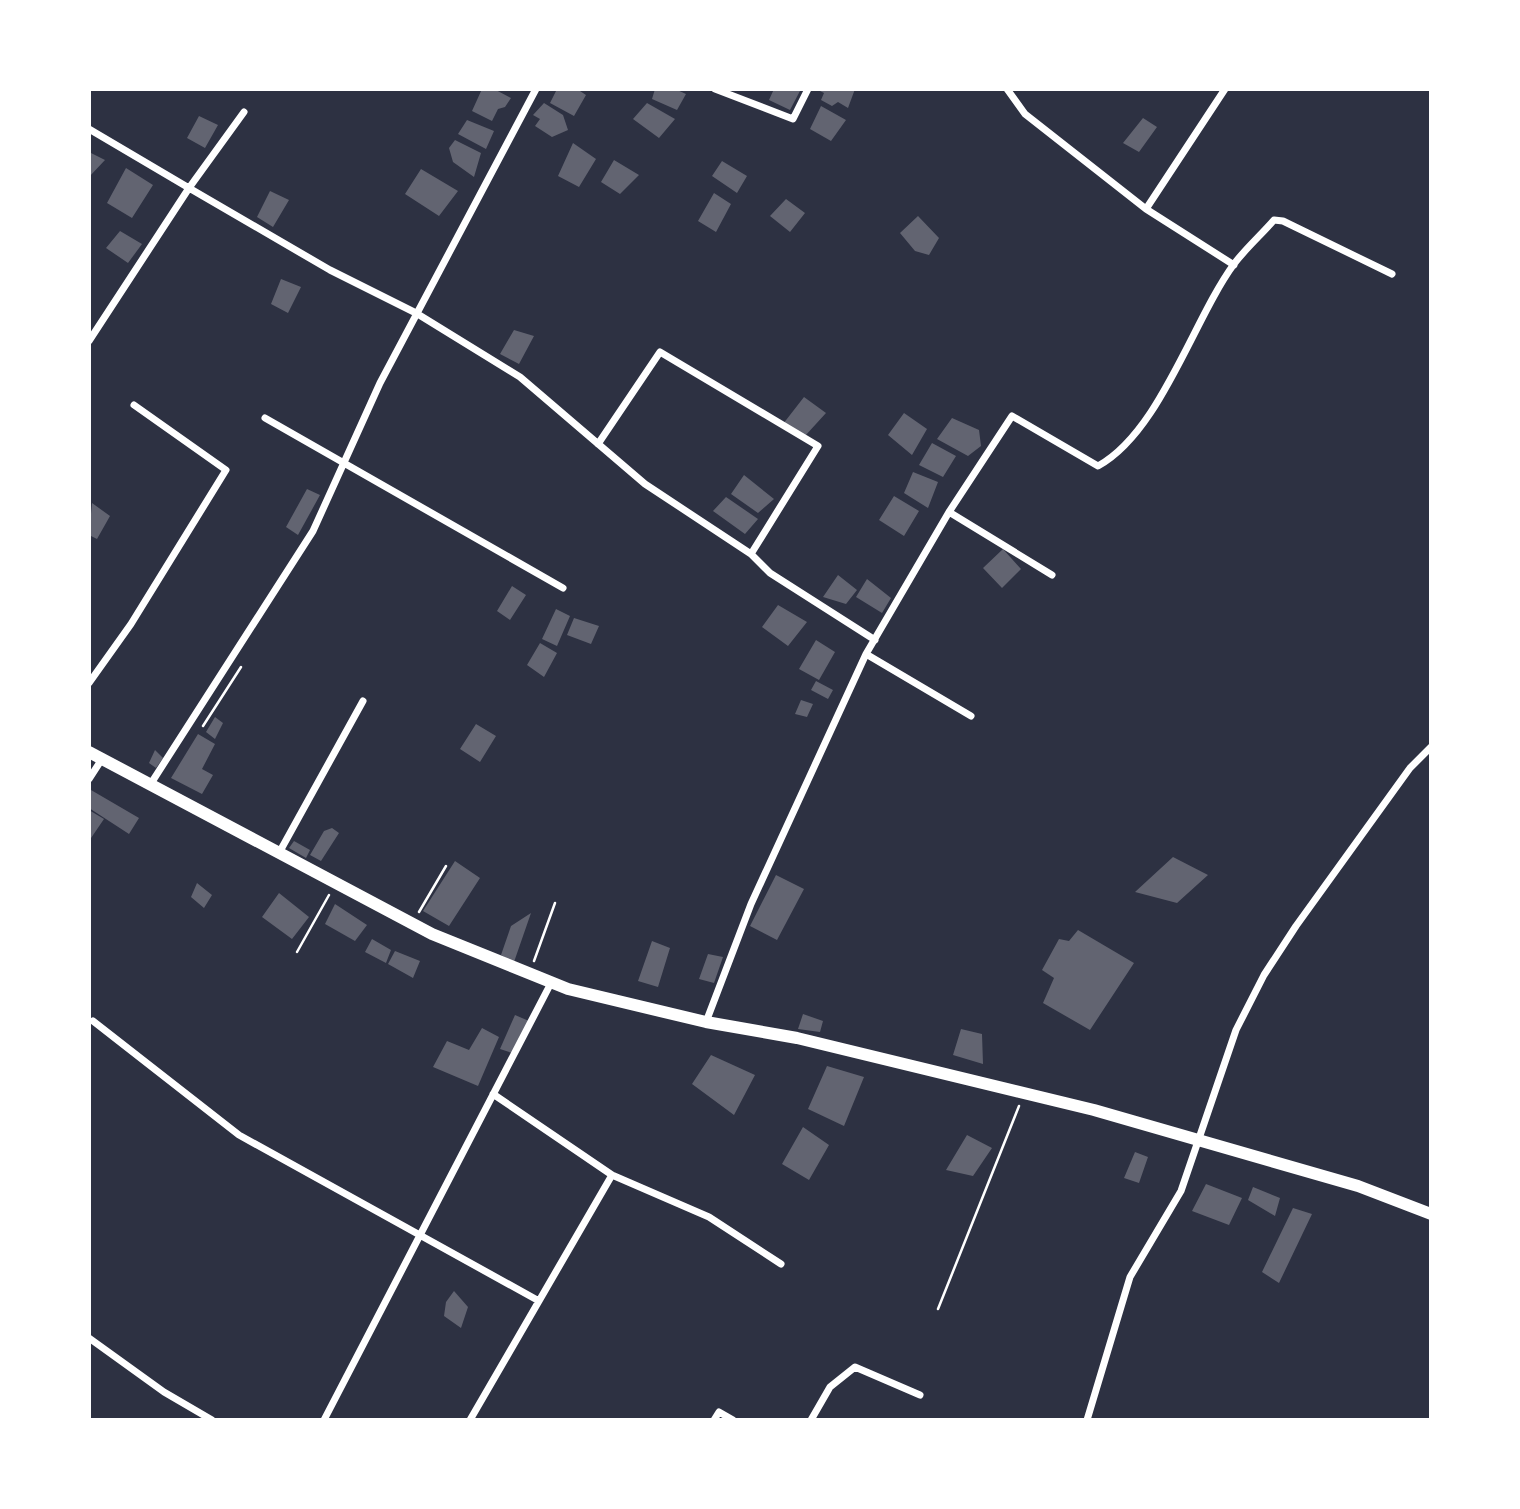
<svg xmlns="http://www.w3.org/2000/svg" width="1520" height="1509" font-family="'Source Sans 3',sans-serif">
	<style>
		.building { fill: #626471 }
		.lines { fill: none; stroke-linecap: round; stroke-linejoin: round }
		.path { stroke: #fff; stroke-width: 2.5 }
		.minor { stroke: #fff; stroke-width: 7 }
		.secondary { stroke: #fff; stroke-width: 12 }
	</style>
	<rect width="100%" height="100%" fill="#2d3142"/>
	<path class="building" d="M482 89H494L511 98 505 107 498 109 492 121 472 111Z
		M557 89H577L586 95 574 116 550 103Z
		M655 89H675L686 94 677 110 652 99Z
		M774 89H801L790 110 769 100Z
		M816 89H855L848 108 838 102 832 106 821 100 824 93Z
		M544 103 563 115 568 130 552 137 535 126 540 119 533 115Z
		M647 103 675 119 659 138 633 119Z
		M821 106 846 120 831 141 810 129Z
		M199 116 218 125 205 148 187 138Z
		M1143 118 1157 127 1139 152 1123 143Z
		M467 120 494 131 486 149 458 134Z
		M455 140 481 153 474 177 453 162 449 148Z
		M573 143 596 159 579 187 558 176Z
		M89 152 105 160 89 177Z
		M614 160 639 175 620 194 601 182Z
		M722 161 747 176 737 193 712 176Z
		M126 168 153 185 132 218 107 203Z
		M421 169 458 191 439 216 405 194Z
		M270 191 289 200 273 227 257 217Z
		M714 193 731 204 716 232 698 221Z
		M786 199 805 213 790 232 770 216Z
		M918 216 939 238 929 255 915 251 900 233Z
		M120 231 142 244 128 263 106 248Z
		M281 279 301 287 288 313 271 304Z
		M514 330 534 336 519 364 500 354Z
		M804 397 826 413 805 436 783 424Z
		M904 413 927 429 912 455 888 435Z
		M952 418 979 430 981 446 968 456 937 439Z
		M932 443 956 456 943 477 919 465Z
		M913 472 938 482 928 508 904 493Z
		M744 475 774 499 758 513 731 494Z
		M307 489 320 495 298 535 286 527Z
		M894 496 919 511 904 536 879 520Z
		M726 497 758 519 745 534 713 511Z
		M92 503 110 516 97 539 89 535Z
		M1003 549 1021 569 1002 588 983 568Z
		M838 575 857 590 846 604 823 597Z
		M867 579 891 598 882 613 856 597Z
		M512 586 526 595 510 620 497 611Z
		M778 605 807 622 788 646 762 627Z
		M556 609 570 616 557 646 542 639Z
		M574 618 599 626 591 644 567 635Z
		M816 640 835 652 819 680 799 669Z
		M540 643 557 653 544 677 527 665Z
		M816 681 833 690 828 699 811 690Z
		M801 700 813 704 807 717 795 714Z
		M215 717 223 723 215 739 206 732Z
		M476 724 496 736 480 762 460 749Z
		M198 734 215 744 202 769 213 775 202 794 171 778Z
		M155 750 163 758 156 768 149 763Z
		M91 790 139 818 129 834 89 808Z
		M89 810 104 819 89 841Z
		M332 828 339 833 321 861 310 855 324 831Z
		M294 841 310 850 306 858 289 848Z
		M1173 857 1208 875 1177 903 1135 892Z
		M455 861 480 878 449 926 423 911Z
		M776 875 804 889 777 940 750 926Z
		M197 883 212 895 204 908 191 897Z
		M279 893 309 917 292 939 262 917Z
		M335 904 367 925 355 941 325 924Z
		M531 913 514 962 501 955 511 926Z
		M1078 930 1134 963 1090 1030 1043 1003 1054 978 1042 970 1059 939 1069 941Z
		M372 939 391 950 386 963 365 952Z
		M652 941 670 948 658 987 638 981Z
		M395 951 420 961 413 978 388 964Z
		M708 954 723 957 714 983 699 979Z
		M803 1014 823 1021 820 1032 798 1029Z
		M515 1015 529 1021 512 1053 500 1049Z
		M482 1028 499 1037 478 1086 433 1067 447 1041 469 1050Z
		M961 1029 982 1034 983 1064 953 1055Z
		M711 1055 755 1075 734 1115 692 1084Z
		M827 1066 864 1077 844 1126 808 1109Z
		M803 1127 829 1145 809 1180 782 1164Z
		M967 1135 992 1148 973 1176 946 1170Z
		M1135 1152 1148 1157 1139 1183 1124 1178Z
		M1206 1184 1242 1198 1229 1225 1192 1211Z
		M1253 1187 1280 1198 1275 1216 1248 1200Z
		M1293 1208 1312 1214 1279 1283 1262 1272Z
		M454 1291 468 1307 461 1328 444 1316 446 1302Z"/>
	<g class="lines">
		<path class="path" d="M203 726 241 667
			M419 912 446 866
			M297 952 329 895
			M534 961 555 903
			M938 1309 1019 1106"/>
		<path class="minor" d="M715 89 793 119 808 89
			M1007 89 1025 114 1146 209 1234 265
			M244 112 189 188 330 270 416 313 520 377 645 484 751 554 770 573 875 640
			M89 129 189 188 89 341
			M1146 209 1225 89
			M265 418 563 588
			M598 444 660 352 818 446 751 554
			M949 512 1052 575
			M866 654 971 716
			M89 683 131 624 226 470 134 405
			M89 779 102 759
			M150 785 313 531 380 383 536 89
			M279 853 363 701
			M93 1021 239 1135 539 1301
			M706 1022 751 904 866 654 949 512 1012 416 1098 466C1160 432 1193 320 1234 264 1246 248 1261 235 1274 220L1283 221 1392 274
			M493 1094 612 1175 709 1217 781 1264
			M89 1338 164 1392 212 1420
			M324 1420 551 983
			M470 1420 612 1175
			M714 1420 719 1412 733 1420
			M811 1420 830 1387 855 1367 920 1395
			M1087 1420 1130 1277 1181 1191 1236 1030 1264 975 1296 926 1410 768 1431 747"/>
		<path class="secondary" d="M89 752 432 934 568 989 706 1022 797 1038 1094 1110 1358 1186 1431 1214"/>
	</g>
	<rect width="1520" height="1509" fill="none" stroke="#ffffff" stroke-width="182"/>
</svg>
